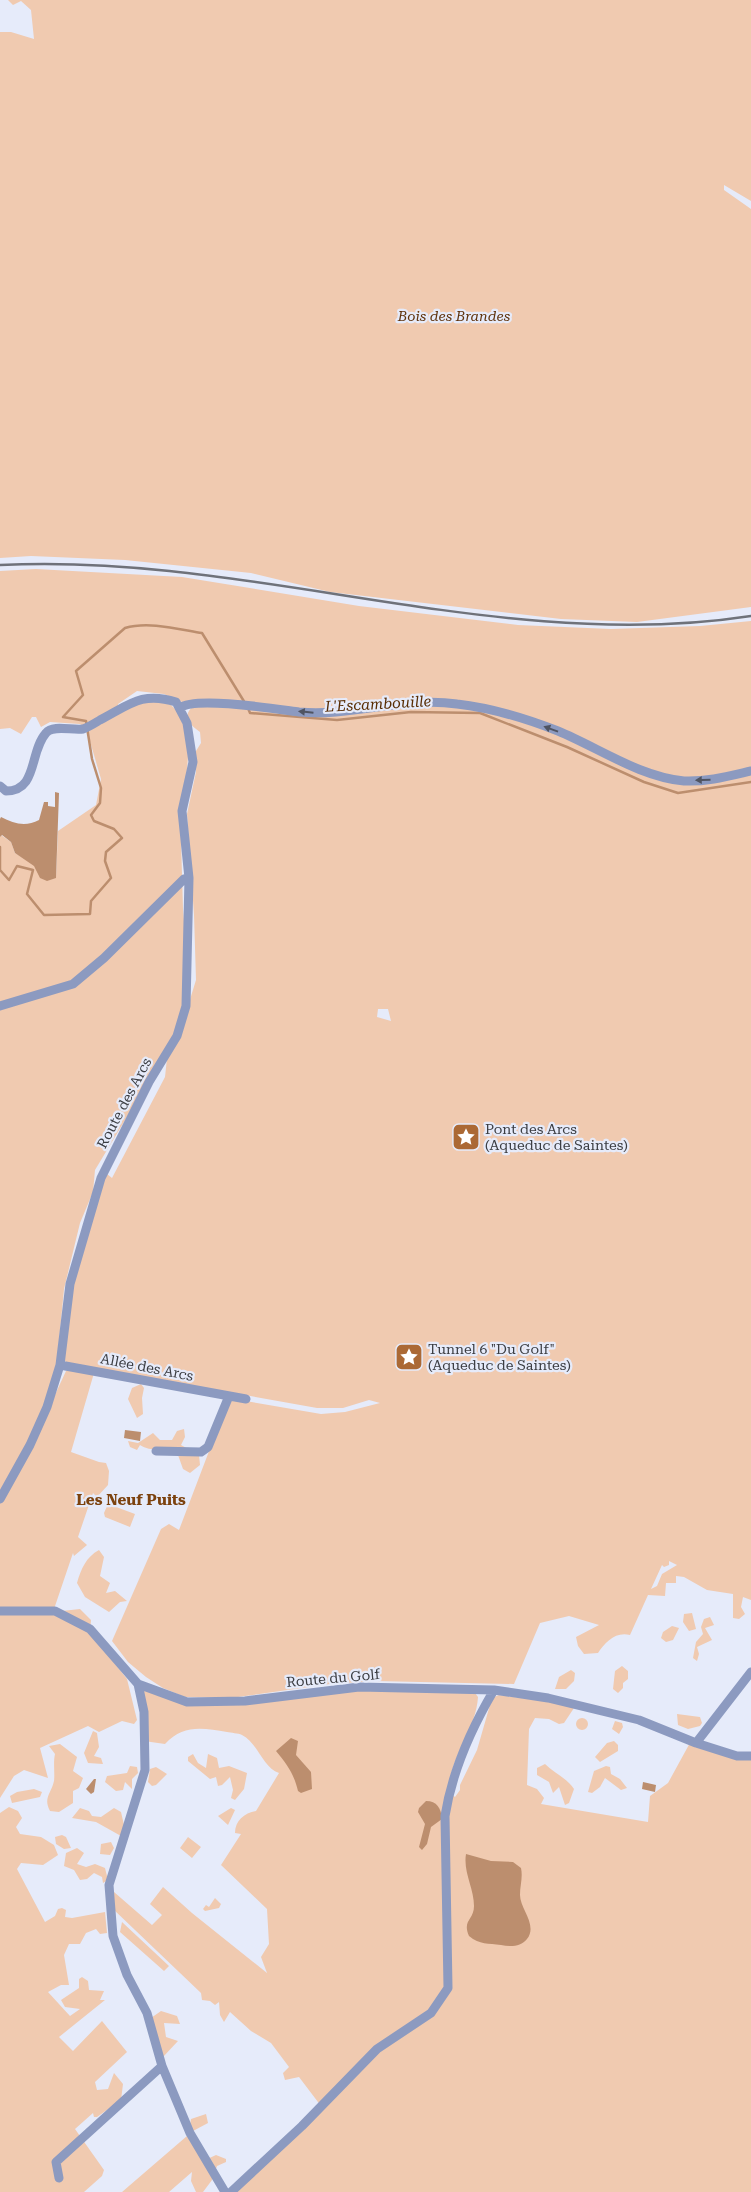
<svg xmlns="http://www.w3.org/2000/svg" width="751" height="2192" font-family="'Roboto Serif',serif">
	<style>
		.green { fill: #f0cab0; fill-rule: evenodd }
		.water { fill: #bc8e6e }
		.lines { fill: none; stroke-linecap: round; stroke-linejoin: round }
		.stream { stroke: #bc8e6e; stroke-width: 2.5 }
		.minor { stroke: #8c9ac0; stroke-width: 9 }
		.rail { stroke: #6f727a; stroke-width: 2.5 }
		.oneway { fill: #4f5462 }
		.labels { text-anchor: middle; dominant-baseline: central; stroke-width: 4.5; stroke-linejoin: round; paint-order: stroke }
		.park-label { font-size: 14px; font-style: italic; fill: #5f320b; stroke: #e6ebfa }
		.street-label { font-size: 14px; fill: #3b3d42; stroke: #e6ebfa }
		.poi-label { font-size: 14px; fill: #3b3d42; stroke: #e6ebfa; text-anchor: start }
		.water-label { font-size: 15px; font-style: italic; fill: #582c03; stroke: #e6ebfa }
		.neighbourhood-label { font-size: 15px; font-weight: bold; fill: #7c420e; stroke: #e6ebfa }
	</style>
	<rect width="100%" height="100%" fill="#e6ebfa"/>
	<path class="green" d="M8 0H751V201L724 185V190L751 209V607L637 622 561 619 330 592 251 573 125 560 31 556 0 558V32H11L34 39 31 10 21 1 13 5Z
		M36 569 182 577 359 606 518 625 611 629 700 626 751 621V1600L743 1597 741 1607 745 1614 739 1619 733 1618V1594L707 1590 684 1577 676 1576V1583H666L665 1596 648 1595 630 1635C616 1631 605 1642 598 1653L584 1654 578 1646 576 1637 599 1625 569 1616 540 1623 514 1684 375 1681 330 1684 231 1698 185 1697 163 1688 146 1677 128 1662 112 1641 161 1529 169 1524 179 1530 227 1404 233 1400H240L321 1414 345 1412 380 1403 369 1400 343 1408H317L67 1363 63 1359 70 1284 99 1178 107 1174 112 1178 165 1077 168 1049 95 1170 93 1192 80 1223 64 1289 57 1362 51 1385 38 1422 0 1494V837L1 835 11 842 15 853 56 877 58 831 96 805 101 779 87 731 80 724 50 722 41 727 36 717H32L21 734 10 728 0 729V571ZM137 691 164 694 182 702 201 700C183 712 183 720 200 732L201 743 196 751V772L187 814 194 915 196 980 184 1019 189 980 183 909 181 840 188 757 187 734 178 712 169 703 158 699 138 703 118 713V704ZM378 1009H388L391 1021 377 1017ZM669 1561 677 1565 662 1574 657 1586 651 1589 662 1565 664 1567 669 1565Z
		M74 1370 94 1373 71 1452 99 1462 106 1463 109 1471 108 1485 97 1497 93 1493 78 1537 87 1545 74 1556 73 1553 53 1612 80 1609 91 1620 90 1632 127 1679 137 1720 134 1724 122 1721 99 1732 88 1726 40 1748 48 1778 24 1770 14 1776 0 1798V1500L34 1440 66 1371Z
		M141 1384 144 1388 142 1398 143 1414 137 1418 128 1399 132 1388Z
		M184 1429 185 1437 181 1445 199 1455 200 1465 190 1473 183 1469 178 1455C165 1446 151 1453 140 1445L137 1450 130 1447 128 1441 138 1443 153 1433 160 1440H172L177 1431Z
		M108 1504 135 1514 130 1527 105 1517 104 1513Z
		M99 1550 104 1557 100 1576 110 1583 106 1593 115 1591 127 1601 120 1602 109 1612 85 1597 77 1583C81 1569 86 1557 99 1550Z
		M692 1613 696 1629 689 1631 683 1622 684 1614Z
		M710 1617 714 1625 705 1628 712 1640 697 1647 699 1654 697 1661 693 1658 696 1642 703 1634 701 1627 704 1619Z
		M672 1626 679 1628 673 1640 666 1642 661 1638 663 1632Z
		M622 1666 628 1671V1679L623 1683V1688L618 1693 613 1689 615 1671Z
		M571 1670 575 1673 574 1681 566 1689H555L559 1677Z
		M138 1684 187 1702 335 1690 475 1693 478 1697C476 1731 448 1759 449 1792L455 1797 460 1790V1785L477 1750 492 1698 499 1695 576 1705 564 1723 559 1724 549 1719 535 1718 529 1729 527 1785 537 1789 544 1798 541 1804 648 1822 650 1796 668 1783 691 1741 751 1756V2192H231L321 2106 299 2077 285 2080 283 2073 289 2067 271 2043 251 2031 230 2012 224 2022 220 2015 219 2002 215 2005 210 2001 202 2000 201 1993 113 1909 114 1892 152 1925 162 1915 150 1904 163 1887 192 1913 267 1973 261 1957 269 1944 267 1909 221 1865 241 1834 235 1833C235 1821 244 1813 256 1811L279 1773C263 1768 258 1743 242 1735 238 1733 231 1733 227 1732 203 1728 183 1724 165 1744L144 1741Z
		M677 1714 700 1717 702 1723 700 1726 688 1729 678 1725Z
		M576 1724a6 6 0 1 1 12 0a6 6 0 1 1-12 0Z
		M615 1721 622 1723 623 1727 619 1734 612 1729Z
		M93 1731 97 1733 99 1747 94 1756 101 1758 103 1764 88 1763 84 1753Z
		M614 1741 618 1745V1751L600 1762 595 1757 607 1743Z
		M60 1744 77 1757 73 1771 83 1778 79 1788 73 1791V1803L59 1812 50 1811C43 1798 51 1794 54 1781 55 1773 53 1763 55 1754L49 1746Z
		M193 1754 198 1763 206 1768 208 1754 217 1758 219 1768 229 1766 247 1773 244 1789 235 1800 231 1798 233 1790 230 1777 222 1785 218 1786 216 1777 210 1779 188 1761V1757Z
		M545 1764C554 1773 568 1779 574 1789L569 1803 565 1805 559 1787 553 1793 549 1782 537 1775V1768Z
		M130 1766 137 1767 138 1773 132 1779V1789L125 1782 123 1790 116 1791 105 1782 107 1776 127 1773Z
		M606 1766 610 1767 611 1774 620 1779 627 1788 621 1790 605 1778 600 1787 592 1793 588 1792 594 1771Z
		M156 1767 167 1774 156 1785 152 1786 148 1782 150 1769Z
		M34 1789 42 1792 40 1797 12 1803 10 1796 17 1792Z
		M9 1807 18 1811 22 1818 16 1827 20 1834 41 1837 54 1845 58 1855 43 1865 21 1863 17 1869 45 1922 55 1916 58 1909 62 1908 66 1910 65 1917 72 1918 105 1912 107 1933 100 1934 96 1929 86 1933 80 1944H69L64 1955 69 1985H61L48 1992 70 2016 80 2009 65 2007 61 2000 79 1988V1979L82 1977 88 1981 89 1990 104 1991 100 2000H105L59 2037 73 2051 102 2021 127 2052 95 2082 97 2090 108 2089 114 2073 123 2084 121 2100 97 2117H94L93 2113 75 2129 104 2170 102 2176 84 2192H0V1813Z
		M80 1808 89 1811 92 1816 101 1817 114 1808 121 1812 124 1825 121 1836 96 1822 72 1818Z
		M231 1808 235 1810 228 1825 218 1816Z
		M62 1835 66 1837 71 1848 64 1849 56 1844 55 1837Z
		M188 1837 201 1847 192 1858 180 1848Z
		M111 1842 114 1848 110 1855 100 1854 101 1844Z
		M77 1848 84 1853 77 1864 86 1867 95 1864 105 1868 108 1880 103 1883 102 1877 94 1873 87 1879 80 1880 74 1870 64 1866 66 1853Z
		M215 1898 221 1904 219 1908 205 1911 203 1909 206 1905 209 1907Z
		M122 1922 169 1966 164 1971 120 1932Z
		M161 2011 177 2016 180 2024 164 2023 166 2037 178 2041 163 2057 151 2018Z
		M206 2114 208 2123 193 2131 190 2125 191 2119Z
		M187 2136 203 2161 216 2155 226 2159V2162L217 2166 212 2180 203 2192H196L191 2181 192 2172 169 2192H122Z"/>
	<path class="water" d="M55 792 59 793 56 878 47 881 40 878 34 866 15 853 11 842 2 835 0 837V819L1 817C14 824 26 827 39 820L44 802H48V806L55 807Z
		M125 1430 141 1432 140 1441 124 1438Z
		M155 1493 167 1498 164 1504 152 1499V1496Z
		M291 1738 298 1741 296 1755 311 1772 312 1789 301 1793 298 1791C294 1774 287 1764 276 1751Z
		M94 1779H96L94 1792 91 1794 86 1789Z
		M643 1782 656 1785 655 1792 642 1789Z
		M426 1801C437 1801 441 1808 442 1819L431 1827 427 1844 422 1850 419 1847 425 1824 418 1812 419 1808Z
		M466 1854 491 1861 513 1862 521 1868C523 1878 520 1885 520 1895 520 1909 538 1925 527 1939 521 1947 510 1947 501 1945 488 1943 480 1945 469 1936 462 1920 474 1920 474 1906 474 1888 463 1872 466 1854Z"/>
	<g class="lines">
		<path class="stream" d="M248 708 250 713 337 720 411 712 480 713 567 747 644 782 678 793 751 782
			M0 847V870L9 880 17 866 33 870 27 894 44 915 90 914 91 901 111 878 105 861 106 852 122 838 114 829 94 821 91 815 100 803 101 788 92 759 86 721 63 717 83 695 76 671 125 628C148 621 178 629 202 633L245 703"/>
		<path class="minor" d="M180 708C195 696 276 709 299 712 351 717 404 696 457 704 492 708 525 718 558 731 599 748 640 777 684 781 707 782 729 776 751 771
			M0 786 6 791C38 791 29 752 46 733 53 724 73 731 83 729 89 727 95 723 100 720 129 705 142 691 176 702L187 723 193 762 182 811 189 878 186 1006 177 1036 149 1082 101 1178 70 1284 60 1365 47 1407 30 1445 0 1499
			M0 1006 73 984 104 958 184 879 189 878
			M60 1365 246 1399
			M156 1451 201 1452 208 1447 229 1396
			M0 1611H55L90 1629 138 1684 187 1702 245 1701 359 1687 494 1690 548 1698 639 1720 696 1743 737 1756H751
			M138 1684 144 1712 145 1770 109 1885 113 1936 127 1975 147 2013 162 2066 190 2133 225 2192
			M696 1743 751 1672
			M59 2178 56 2162 162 2066
			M231 2192 302 2126 377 2049 431 2013 448 1988 445 1816C452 1772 471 1729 494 1690"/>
		<path class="rail" d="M0 565C252 552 499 655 751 616"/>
	</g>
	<defs><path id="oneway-solid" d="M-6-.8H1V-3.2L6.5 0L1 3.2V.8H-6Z" transform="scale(1.25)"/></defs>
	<g class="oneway">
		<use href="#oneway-solid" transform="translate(306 712) rotate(-174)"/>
		<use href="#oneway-solid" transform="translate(551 729) rotate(-160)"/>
		<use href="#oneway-solid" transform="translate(703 780) rotate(179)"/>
	</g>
	<defs>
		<symbol id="sight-square" viewBox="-11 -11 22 22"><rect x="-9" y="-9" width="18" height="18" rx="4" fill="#ab6935" stroke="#e6ebfa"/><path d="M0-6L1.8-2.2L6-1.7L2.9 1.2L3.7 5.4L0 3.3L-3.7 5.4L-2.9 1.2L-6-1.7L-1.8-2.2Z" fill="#fff"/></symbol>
	</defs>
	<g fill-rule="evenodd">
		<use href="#sight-square" x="450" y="1121" width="32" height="32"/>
		<use href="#sight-square" x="393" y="1341" width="32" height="32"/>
	</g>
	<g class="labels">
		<g class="park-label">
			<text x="454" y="316">Bois des Brandes</text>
		</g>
		<g class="street-label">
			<text transform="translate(124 1103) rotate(-62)">Route des Arcs</text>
			<text transform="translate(147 1367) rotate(11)">Allée des Arcs</text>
			<text transform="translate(333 1678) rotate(-5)">Route du Golf</text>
		</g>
		<g class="poi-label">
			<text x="485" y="1129">Pont des Arcs<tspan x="485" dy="16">(Aqueduc de Saintes)</tspan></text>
			<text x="428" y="1349">Tunnel 6 "Du Golf"<tspan x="428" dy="16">(Aqueduc de Saintes)</tspan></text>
		</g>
		<g class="water-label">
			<text transform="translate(378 704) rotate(-3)">L'Escambouille</text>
		</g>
		<g class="neighbourhood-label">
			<text x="131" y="1500">Les Neuf Puits</text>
		</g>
	</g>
</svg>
